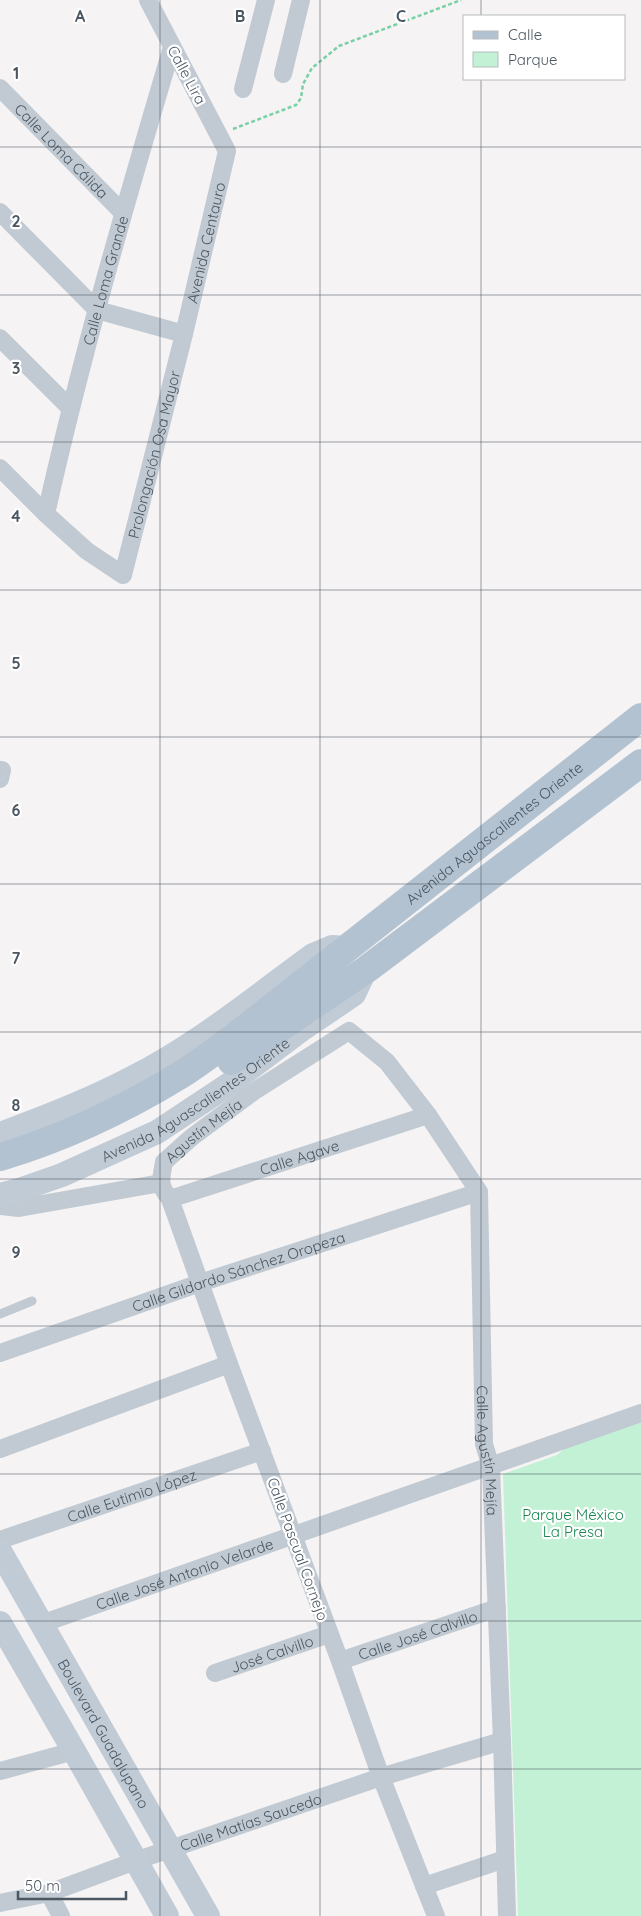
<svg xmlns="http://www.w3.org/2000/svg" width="641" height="1916" font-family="Quicksand,sans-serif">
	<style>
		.green { fill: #c3f1d5 }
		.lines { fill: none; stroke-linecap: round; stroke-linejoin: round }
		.path { stroke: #7ad0a6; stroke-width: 2.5; stroke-dasharray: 4 2.5; stroke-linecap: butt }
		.lane { stroke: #c1cad2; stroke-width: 9 }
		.street { stroke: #c1cad2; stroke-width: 18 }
		.secondary { stroke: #c1cbd6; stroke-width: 24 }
		.primary { stroke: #b3c2d1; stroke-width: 28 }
		.grid { fill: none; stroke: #4a5661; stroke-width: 1; stroke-opacity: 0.55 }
		.labels { text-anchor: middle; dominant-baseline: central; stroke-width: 4.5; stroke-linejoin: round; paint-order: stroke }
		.street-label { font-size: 15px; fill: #4a5661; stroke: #fff }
		.park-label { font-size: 15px; fill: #17864f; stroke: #fff }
		.grid-label { font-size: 16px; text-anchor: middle; font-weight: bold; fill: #4a5661; stroke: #fff; stroke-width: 4.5; stroke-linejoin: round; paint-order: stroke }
	</style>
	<rect width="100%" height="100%" fill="#f5f3f3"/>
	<path class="green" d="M641 1419V1916H518L503 1474 557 1455 570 1444Z"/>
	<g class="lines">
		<path class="path" d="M233 129 296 105 301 98 303 84 312 68 339 46 461 0"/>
		<path class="lane" d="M0 1314 32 1301"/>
		<g class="street">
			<path d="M283 74 301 0"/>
			<path id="s1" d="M0 88 123 213"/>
			<path d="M243 89 266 0"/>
			<path d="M0 212 97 310 184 334"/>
			<path d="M0 338 70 408"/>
			<path id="s2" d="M0 468 46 514 87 551 123 575 184 334 227 151 148 0"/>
			<path id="s3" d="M46 514C81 357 126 202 172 47"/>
			<path d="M0 770H2L0 779"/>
			<path id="s4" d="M170 1199 428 1115"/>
			<path d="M0 1206 19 1208 161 1183"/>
			<path id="s5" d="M0 1353 200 1283 479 1192"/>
			<path d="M0 1449 229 1364"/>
			<path id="s6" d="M0 1540 262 1451"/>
			<path id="s7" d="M41 1624 641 1413"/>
			<path id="s8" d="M340 1661 497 1608"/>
			<path id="s9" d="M215 1673 329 1634"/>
			<path d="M0 1771 74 1751"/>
			<path d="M424 1886 505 1859"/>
			<path d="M49 1893 61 1916"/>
			<path id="s10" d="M0 1903 49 1893 135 1861 381 1777 502 1741"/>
			<path id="s11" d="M436 1916 381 1777 340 1661 229 1364 170 1199C158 1185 161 1179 164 1162L192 1137 253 1092 349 1031 387 1062 428 1115 479 1192 484 1444 491 1467 502 1741 507 1916"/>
		</g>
		<g class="secondary">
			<path d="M0 1134C44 1118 88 1101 130 1079 196 1046 254 998 313 955L332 947 347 948"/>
			<path id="s12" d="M0 1195 22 1189 62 1175 157 1132 228 1085 304 1028 338 1005 354 994 363 975"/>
			<path id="s13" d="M0 1551 208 1916"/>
			<path d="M0 1623 74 1751 167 1916"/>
		</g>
		<g class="primary">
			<path d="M231 1061 367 969 641 763"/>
			<path id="s14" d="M0 1157C64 1138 125 1109 182 1074 201 1062 220 1047 238 1034L641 717"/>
		</g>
	</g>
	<path class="grid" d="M160 0V1916M320 0V1916M481 0V16M481 79V1916M0 147H641M0 295H641M0 442H641M0 590H641M0 737H641M0 884H641M0 1032H641M0 1179H641M0 1326H641M0 1474H641M0 1621H641M0 1769H641"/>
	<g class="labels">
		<g class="street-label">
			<text transform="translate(187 75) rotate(62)">Calle Lira</text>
			<text stroke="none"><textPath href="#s1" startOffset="88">Calle Loma Cálida</textPath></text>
			<text stroke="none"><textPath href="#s2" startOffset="506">Avenida Centauro</textPath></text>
			<text stroke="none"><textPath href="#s3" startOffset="241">Calle Loma Grande</textPath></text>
			<text stroke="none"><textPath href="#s2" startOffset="288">Prolongación Osa Mayor</textPath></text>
			<text stroke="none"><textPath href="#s14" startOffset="595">Avenida Aguascalientes Oriente</textPath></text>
			<text stroke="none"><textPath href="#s12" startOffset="219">Avenida Aguascalientes Oriente</textPath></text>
			<text stroke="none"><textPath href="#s11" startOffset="855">Agustín Mejía</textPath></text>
			<text stroke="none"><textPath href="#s4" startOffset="136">Calle Agave</textPath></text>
			<text stroke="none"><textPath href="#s5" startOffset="252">Calle Gildardo Sánchez Oropeza</textPath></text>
			<text stroke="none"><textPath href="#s11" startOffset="1499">Calle Agustín Mejía</textPath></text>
			<text stroke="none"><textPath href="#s6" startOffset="139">Calle Eutimio López</textPath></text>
			<text transform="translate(298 1549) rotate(70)">Calle Pascual Cornejo</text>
			<text stroke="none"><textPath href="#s7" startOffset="152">Calle José Antonio Velarde</textPath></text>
			<text stroke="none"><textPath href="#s8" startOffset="82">Calle José Calvillo</textPath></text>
			<text stroke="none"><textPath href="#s9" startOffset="60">José Calvillo</textPath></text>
			<text stroke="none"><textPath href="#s13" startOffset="210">Boulevard Guadalupano</textPath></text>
			<text stroke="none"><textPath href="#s10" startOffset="264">Calle Matías Saucedo</textPath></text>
		</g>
		<g class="park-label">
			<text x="573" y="1514">Parque México<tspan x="573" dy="17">La Presa</tspan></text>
		</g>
	</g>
	<g class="grid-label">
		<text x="80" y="22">A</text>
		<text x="240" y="22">B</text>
		<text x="401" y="22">C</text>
		<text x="16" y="79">1</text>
		<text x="16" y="227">2</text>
		<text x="16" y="374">3</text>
		<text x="16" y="522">4</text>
		<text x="16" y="669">5</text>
		<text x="16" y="816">6</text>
		<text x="16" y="964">7</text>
		<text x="16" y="1111">8</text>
		<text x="16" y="1258">9</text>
	</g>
	<rect x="463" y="15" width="162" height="65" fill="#ffffff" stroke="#b7bbc0"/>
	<rect x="473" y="31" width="25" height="8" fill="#b3c2d1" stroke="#b7bbc0"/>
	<text x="508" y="40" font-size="15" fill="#4a5661">Calle</text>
	<rect x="473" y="52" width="25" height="15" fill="#c3f1d5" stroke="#b7bbc0"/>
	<text x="508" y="65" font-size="15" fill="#4a5661">Parque</text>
	<path d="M18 1891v8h108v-8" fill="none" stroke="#4a5661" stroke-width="2.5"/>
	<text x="25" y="1891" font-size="15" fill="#4a5661" stroke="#ffffff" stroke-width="4" paint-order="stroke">50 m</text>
</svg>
